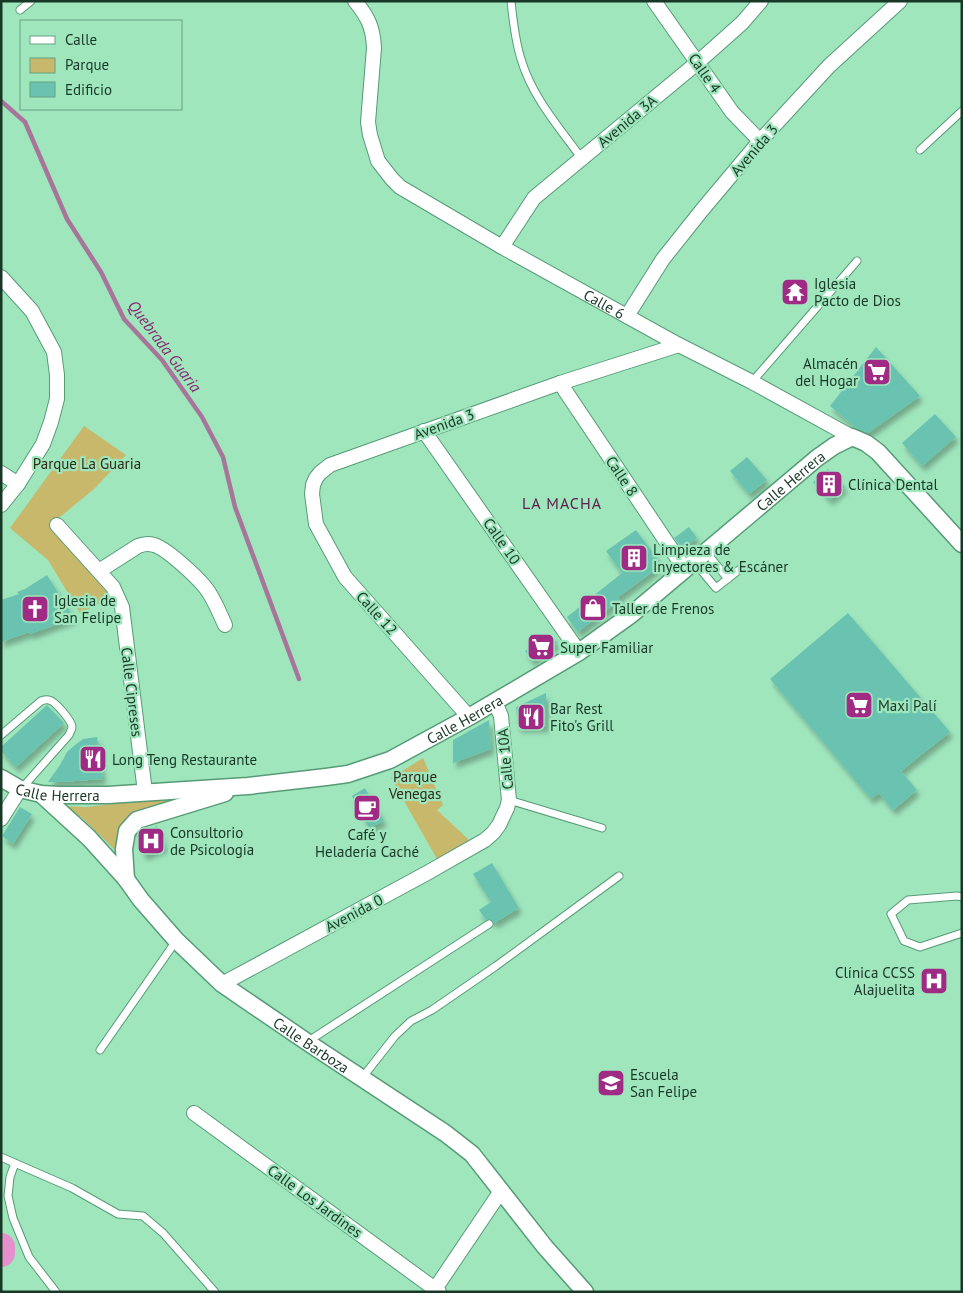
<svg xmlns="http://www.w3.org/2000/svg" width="963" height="1293" font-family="'PT Sans',sans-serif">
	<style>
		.green { fill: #c7b86b }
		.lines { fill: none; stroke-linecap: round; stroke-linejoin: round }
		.stream { stroke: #a8759a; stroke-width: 4.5 }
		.river { stroke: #e590cc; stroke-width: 28 }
		.building { fill: #69c3b0; filter: url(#shadow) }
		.service-casing { stroke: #569b76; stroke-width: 9 }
		.minor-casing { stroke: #569b76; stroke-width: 16 }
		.tertiary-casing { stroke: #569b76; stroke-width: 19 }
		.service { stroke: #fff; stroke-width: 7 }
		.minor { stroke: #fff; stroke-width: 14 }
		.tertiary { stroke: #fff; stroke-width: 16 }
		.labels { text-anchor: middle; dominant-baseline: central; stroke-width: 4.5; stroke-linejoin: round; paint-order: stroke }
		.street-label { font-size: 15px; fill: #193727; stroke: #9fe6bd }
		.poi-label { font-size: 15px; fill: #193727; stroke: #9fe6bd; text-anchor: start }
		.park-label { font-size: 15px; fill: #2e2a18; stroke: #9fe6bd }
		.water-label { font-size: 16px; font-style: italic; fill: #892773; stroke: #9fe6bd }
		.neighbourhood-label { font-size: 16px; letter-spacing: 1px; fill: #5b224c; stroke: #9fe6bd }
	</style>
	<defs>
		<filter id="shadow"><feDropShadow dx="3" dy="5.5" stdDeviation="2.5" flood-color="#0004"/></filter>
	</defs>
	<rect width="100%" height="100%" fill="#9fe6bd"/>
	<path class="green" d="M84 426 126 455 94 489 49 526 113 597 80 613 48 560 10 528Z
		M423 758 443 805 437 810 469 840 437 859 391 778Z
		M219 792 136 815 117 852 81 817 61 806 86 807Z"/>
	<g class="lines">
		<path class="stream" d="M1 101 25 122 67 219 101 272 124 319 162 360 202 417 223 457 235 507 299 679"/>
		<path class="river" d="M1 1247V1253"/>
	</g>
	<path class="building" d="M876 347 920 396 868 433 856 428 830 406Z
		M935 414 956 437 922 466 902 443Z
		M747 457 767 480 749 494 730 471Z
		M828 469 845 487 830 500 813 482Z
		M689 527 697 538 683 549 674 538Z
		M636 530 662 565 618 597 620 600 578 632 567 617 622 573 606 551Z
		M47 575 74 618 30 634 29 632 1 642V600L19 594 17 592 25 589Z
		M848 613 950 732 901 771 917 790 893 810 879 793 871 799 770 679Z
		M550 634 557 643 532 661 525 651Z
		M546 693V727H518L516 707Z
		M47 705 64 723 16 767 1 751V747Z
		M489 720 491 749 453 763V740Z
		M97 737 103 779 60 782H48L60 765 67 752 75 745 83 739Z
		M365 788 384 821 369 828 352 796Z
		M20 807 32 814 13 844 2 836Z
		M157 826 165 847 144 855 136 835 138 833Z
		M492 863 519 908 494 923 491 919 486 920 479 910 491 902 473 874Z"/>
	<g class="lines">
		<defs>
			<path id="service" d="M511 1C513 21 515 40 521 59 532 97 559 127 582 159
				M20 10 31 1
				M920 150 962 111
				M752 382 857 261
				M706 552 728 579
				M694 562 716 588 744 566
				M1 735 41 701C44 700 46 699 49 700 55 701 72 721 72 727 72 730 70 732 69 735L22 788
				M509 800 602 828
				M962 897 957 896 908 900 891 914 904 941 920 947 962 933
				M307 1042 489 924
				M100 1050 176 941
				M362 1078 395 1036 411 1021 432 1010 496 966 619 876
				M1 1157 72 1188 118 1214 143 1216 163 1233 215 1292
				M15 1163 10 1177 8 1196 13 1218 29 1257 56 1292"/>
			<g id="minor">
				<path id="s1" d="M355 1C368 17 373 27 374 48L368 122 370 135 378 161 392 179 400 187 502 247 679 345 752 382 852 437"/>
				<path d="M654 1 732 112 760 141"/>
				<path d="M502 247 534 198 697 63 742 23 761 1"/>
				<path d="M1 277 32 311 54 352 57 375V399L51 422 43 444 18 484 1 505"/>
				<path d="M627 316 663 259 702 210 760 141 829 66 900 1"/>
				<path d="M560 383 684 568"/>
				<path d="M424 431 579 652"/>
				<path d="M1 473 18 484"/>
				<path d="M57 525 113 587 122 607 145 792"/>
				<path d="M99 571 138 546C143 544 148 543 154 545 166 548 196 576 205 587 214 598 219 612 225 625"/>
				<path d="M469 717 345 577 316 524 312 494 313 485 316 478 320 473 330 465 560 383 679 345"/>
				<path d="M1 819 20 789"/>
				<path d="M222 984 427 873 485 840 493 833 499 825 507 808 509 800 501 716 495 702"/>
				<path d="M194 1113 439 1292"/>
				<path d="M433 1292 501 1191"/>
			</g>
			<g id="tertiary">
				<path id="s2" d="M1 778 20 789 41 794 59 795H108L248 786 326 777 348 774 390 760 469 717 579 652 632 614 817 458 834 446 852 437 866 443 878 452 962 544"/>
				<path id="s3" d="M41 794 89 838 126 879 141 900 176 940 222 984 307 1042 445 1133 472 1154 545 1247 585 1292"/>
				<path d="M126 879 124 849 127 831 137 820 225 793"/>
			</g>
		</defs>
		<use href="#service" class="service-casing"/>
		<use href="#minor" class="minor-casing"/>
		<use href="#tertiary" class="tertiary-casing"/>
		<use href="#service" class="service"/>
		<use href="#minor" class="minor"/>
		<use href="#tertiary" class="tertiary"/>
	</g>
	<defs>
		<symbol id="temple-square" viewBox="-11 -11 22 22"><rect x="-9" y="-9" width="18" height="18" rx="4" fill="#a02b85" stroke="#9fe6bd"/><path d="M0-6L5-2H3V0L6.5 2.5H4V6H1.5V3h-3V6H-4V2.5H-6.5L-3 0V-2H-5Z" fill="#fff"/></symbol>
		<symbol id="supermarket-square" viewBox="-11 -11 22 22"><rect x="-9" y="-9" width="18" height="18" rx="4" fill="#a02b85" stroke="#9fe6bd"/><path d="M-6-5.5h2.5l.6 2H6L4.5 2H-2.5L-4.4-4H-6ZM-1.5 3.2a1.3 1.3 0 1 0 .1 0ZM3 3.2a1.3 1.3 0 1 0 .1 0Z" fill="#fff"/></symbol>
		<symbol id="building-square" viewBox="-11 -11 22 22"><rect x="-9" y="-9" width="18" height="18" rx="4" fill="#a02b85" stroke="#9fe6bd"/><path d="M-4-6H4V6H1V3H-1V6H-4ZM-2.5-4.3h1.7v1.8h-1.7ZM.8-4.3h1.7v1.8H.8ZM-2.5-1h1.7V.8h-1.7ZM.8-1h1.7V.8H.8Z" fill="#fff"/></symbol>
		<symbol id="shop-square" viewBox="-11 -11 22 22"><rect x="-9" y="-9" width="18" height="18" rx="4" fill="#a02b85" stroke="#9fe6bd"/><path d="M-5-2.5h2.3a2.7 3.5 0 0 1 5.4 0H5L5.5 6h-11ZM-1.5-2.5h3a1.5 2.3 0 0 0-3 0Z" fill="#fff"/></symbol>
		<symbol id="church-square" viewBox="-11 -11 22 22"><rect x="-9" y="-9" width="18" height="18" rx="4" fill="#a02b85" stroke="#9fe6bd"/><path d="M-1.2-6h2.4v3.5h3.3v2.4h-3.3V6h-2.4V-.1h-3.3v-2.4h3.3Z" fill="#fff"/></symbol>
		<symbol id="restaurant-square" viewBox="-11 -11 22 22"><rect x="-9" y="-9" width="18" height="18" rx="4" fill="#a02b85" stroke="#9fe6bd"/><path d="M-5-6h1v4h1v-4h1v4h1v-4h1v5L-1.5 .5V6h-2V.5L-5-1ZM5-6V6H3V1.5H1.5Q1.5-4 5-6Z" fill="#fff"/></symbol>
		<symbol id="cafe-square" viewBox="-11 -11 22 22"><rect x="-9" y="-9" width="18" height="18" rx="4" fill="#a02b85" stroke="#9fe6bd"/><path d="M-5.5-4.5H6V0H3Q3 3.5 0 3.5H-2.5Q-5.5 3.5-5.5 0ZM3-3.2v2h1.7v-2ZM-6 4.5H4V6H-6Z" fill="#fff"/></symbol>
		<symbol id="hospital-square" viewBox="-11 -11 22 22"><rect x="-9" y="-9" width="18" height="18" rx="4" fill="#a02b85" stroke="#9fe6bd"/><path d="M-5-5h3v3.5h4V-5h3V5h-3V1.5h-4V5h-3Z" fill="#fff"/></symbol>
		<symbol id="school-square" viewBox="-11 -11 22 22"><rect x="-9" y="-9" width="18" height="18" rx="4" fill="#a02b85" stroke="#9fe6bd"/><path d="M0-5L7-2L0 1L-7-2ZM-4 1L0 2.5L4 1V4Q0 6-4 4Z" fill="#fff"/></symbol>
	</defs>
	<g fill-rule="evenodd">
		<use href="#temple-square" x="779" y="276" width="32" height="32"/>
		<use href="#supermarket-square" x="861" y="356" width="32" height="32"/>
		<use href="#building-square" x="813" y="468" width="32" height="32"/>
		<use href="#building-square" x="618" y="542" width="32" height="32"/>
		<use href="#shop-square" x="577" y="592" width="32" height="32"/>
		<use href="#church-square" x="19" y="593" width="32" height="32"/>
		<use href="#supermarket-square" x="525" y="631" width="32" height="32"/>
		<use href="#supermarket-square" x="843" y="689" width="32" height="32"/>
		<use href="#restaurant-square" x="515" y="701" width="32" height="32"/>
		<use href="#restaurant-square" x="77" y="743" width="32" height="32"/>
		<use href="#cafe-square" x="351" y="792" width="32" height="32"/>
		<use href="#hospital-square" x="135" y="825" width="32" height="32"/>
		<use href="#hospital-square" x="918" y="965" width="32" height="32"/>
		<use href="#school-square" x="595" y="1067" width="32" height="32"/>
	</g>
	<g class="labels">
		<g class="street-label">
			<text transform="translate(705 73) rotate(55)">Calle 4</text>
			<text transform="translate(627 121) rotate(-40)">Avenida 3A</text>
			<text transform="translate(754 150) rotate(-49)">Avenida 3</text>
			<text stroke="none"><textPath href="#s1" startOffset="436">Calle 6</textPath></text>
			<text transform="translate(444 424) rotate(-20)">Avenida 3</text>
			<text transform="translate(622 476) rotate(56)">Calle 8</text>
			<text stroke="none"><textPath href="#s2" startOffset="886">Calle Herrera</textPath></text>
			<text transform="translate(502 541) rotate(55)">Calle 10</text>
			<text transform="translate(377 613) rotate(48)">Calle 12</text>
			<text transform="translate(132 692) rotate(83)">Calle Cipreses</text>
			<text stroke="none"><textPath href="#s2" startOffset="481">Calle Herrera</textPath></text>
			<text transform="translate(505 759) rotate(-95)">Calle 10A</text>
			<text stroke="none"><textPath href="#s2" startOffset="60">Calle Herrera</textPath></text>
			<text transform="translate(354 913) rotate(-28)">Avenida 0</text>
			<text stroke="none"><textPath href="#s3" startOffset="371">Calle Barboza</textPath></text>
			<text transform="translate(315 1201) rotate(36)">Calle Los Jardines</text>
		</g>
		<g class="poi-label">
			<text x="814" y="283">Iglesia<tspan x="814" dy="17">Pacto de Dios</tspan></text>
			<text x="858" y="363" text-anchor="end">Almacén<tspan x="858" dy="17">del Hogar</tspan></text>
			<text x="848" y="484">Clínica Dental</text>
			<text x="653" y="549">Limpieza de<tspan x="653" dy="17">Inyectores &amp; Escáner</tspan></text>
			<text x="54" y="600">Iglesia de<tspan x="54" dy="17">San Felipe</tspan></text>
			<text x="612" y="608">Taller de Frenos</text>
			<text x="560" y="647">Super Familiar</text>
			<text x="878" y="705">Maxi Palí</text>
			<text x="550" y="708">Bar Rest<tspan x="550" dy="17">Fito's Grill</tspan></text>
			<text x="112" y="759">Long Teng Restaurante</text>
			<text x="170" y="832">Consultorio<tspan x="170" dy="17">de Psicología</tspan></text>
			<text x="367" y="834" text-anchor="middle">Café y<tspan x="367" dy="17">Heladería Caché</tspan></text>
			<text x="915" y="972" text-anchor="end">Clínica CCSS<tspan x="915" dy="17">Alajuelita</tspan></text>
			<text x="630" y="1074">Escuela<tspan x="630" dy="17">San Felipe</tspan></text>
		</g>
		<g class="park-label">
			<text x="87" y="463">Parque La Guaria</text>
			<text x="415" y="776">Parque<tspan x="415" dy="17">Venegas</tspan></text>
		</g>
		<g class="water-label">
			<text transform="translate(165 346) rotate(53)">Quebrada Guaria</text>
		</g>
		<g class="neighbourhood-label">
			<text x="562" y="503">LA MACHA</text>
		</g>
	</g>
	<rect width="963" height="1293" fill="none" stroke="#193727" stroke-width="5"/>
	<rect x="20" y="20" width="162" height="90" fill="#9fe6bd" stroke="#69a081"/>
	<rect x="30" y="36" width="25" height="8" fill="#ffffff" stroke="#69a081"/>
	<text x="65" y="45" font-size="15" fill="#193727">Calle</text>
	<rect x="30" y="58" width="25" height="15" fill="#c7b86b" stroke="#69a081"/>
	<text x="65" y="70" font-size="15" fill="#193727">Parque</text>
	<rect x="30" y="82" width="25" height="15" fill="#69c3b0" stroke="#69a081"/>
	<text x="65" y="95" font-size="15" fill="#193727">Edificio</text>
</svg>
